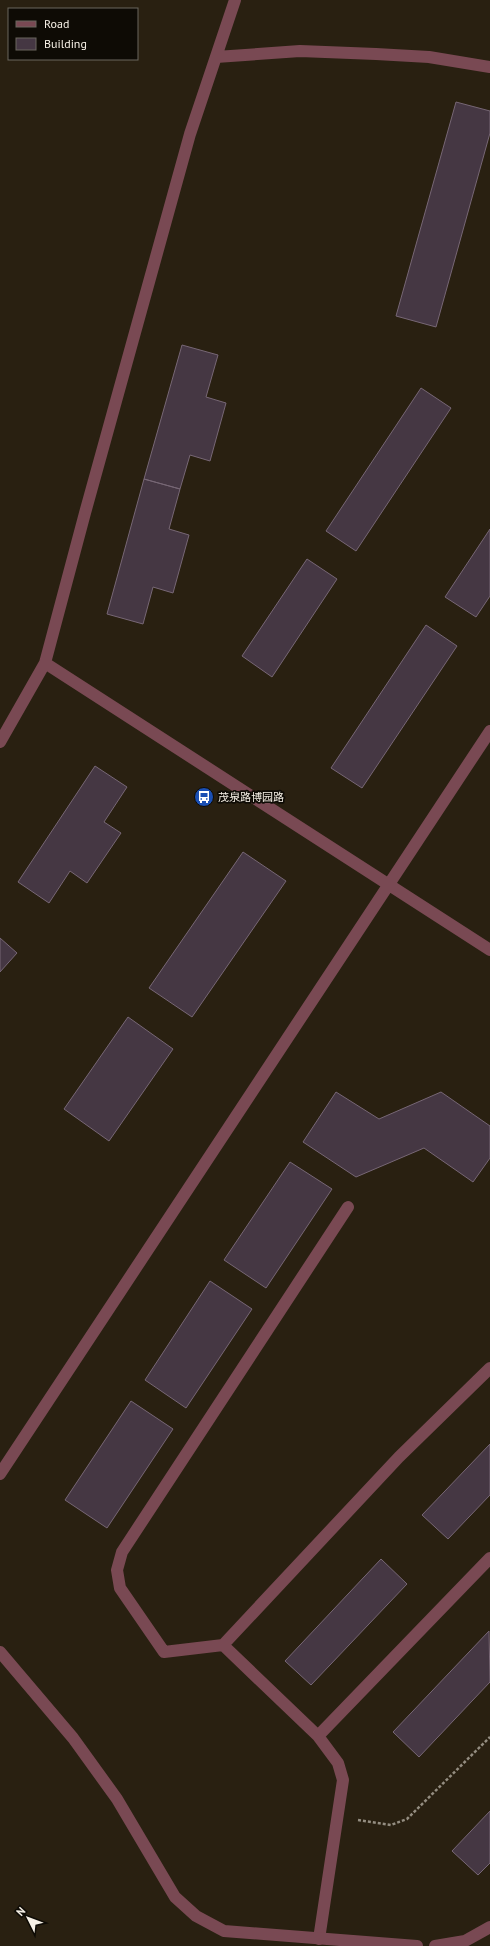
<svg xmlns="http://www.w3.org/2000/svg" width="490" height="1946" font-family="'PT Sans','Noto Sans SC',sans-serif">
	<style>
		.building { fill: #453743; stroke: #776775 }
		.lines { fill: none; stroke-linecap: round; stroke-linejoin: round }
		.path { stroke: #948d81; stroke-width: 2.5; stroke-dasharray: 3 2; stroke-linecap: butt }
		.lane { stroke: #794953; stroke-width: 12 }
		.street { stroke: #794953; stroke-width: 12 }
		.labels { text-anchor: middle; dominant-baseline: central; stroke-width: 3.5; stroke-linejoin: round; paint-order: stroke }
		.poi-label { font-size: 11px; fill: #f7f1e7; stroke: #0e0b05; text-anchor: start }
	</style>
	<rect width="100%" height="100%" fill="#292011"/>
	<path class="building" d="M456 102 490 111V133L436 327 396 316Z
		M182 345 218 355 206 397 226 403 210 461 190 455 180 489 144 479Z
		M421 388 451 408 356 551 326 531Z
		M144 479 180 489 169 529 189 535 173 593 153 587 143 624 107 614Z
		M490 529V596L476 617 445 597Z
		M307 559 337 579 272 677 242 656Z
		M426 625 457 646 362 788 331 768Z
		M95 766 127 787 104 822 121 833 87 883 70 871 49 903 18 882Z
		M243 852 286 881 192 1017 149 988Z
		M0 938 17 953 0 972Z
		M128 1017 173 1049 109 1141 64 1109Z
		M336 1092 379 1119 441 1092 490 1126V1158L473 1182 424 1148 356 1177 303 1142Z
		M290 1162 332 1189 266 1288 224 1260Z
		M210 1281 252 1309 186 1408 145 1380Z
		M131 1401 173 1429 107 1528 65 1500Z
		M490 1444V1495L448 1539 422 1515Z
		M381 1559 407 1584 311 1685 285 1661Z
		M489 1631 490 1682 419 1757 393 1732Z
		M490 1811V1863L478 1875 452 1851Z"/>
	<g class="lines">
		<path class="path" d="M358 1820 391 1825 407 1819 490 1737"/>
		<path class="lane" d="M223 1645 399 1457 490 1368
			M318 1736 490 1558
			M319 1939 343 1780 338 1763 318 1736 223 1645 164 1652 120 1588 117 1570 122 1552 348 1207"/>
		<path class="street" d="M216 57 300 51 376 54 429 57 490 67
			M45 663 490 950
			M0 742 45 663 85 513 190 134 235 0
			M0 1474 490 731
			M0 1652 73 1738 117 1799 175 1897 196 1916 224 1931 417 1946
			M435 1946 465 1941 490 1927"/>
	</g>
	<defs>
		<symbol id="bus-disc" viewBox="-11 -11 22 22"><circle r="9.5" fill="#1a4fb4" stroke="#0e0b05"/><path d="M-5-6H5V4H4V6H2V4H-2V6H-4V4H-5ZM-3.5-4V0h7V-4ZM-3.5 1.2v1.5H-2V1.2ZM2 1.2v1.5H3.5V1.2Z" fill="#fff"/></symbol>
	</defs>
	<g fill-rule="evenodd">
		<use href="#bus-disc" x="193" y="786" width="22" height="22"/>
	</g>
	<g class="labels">
		<g class="poi-label">
			<text x="218" y="797">茂泉路博园路</text>
		</g>
	</g>
	<rect x="8" y="8" width="130" height="52" fill="#0e0b05" stroke="#6b675f"/>
	<rect x="16" y="21" width="20" height="6" fill="#794953" stroke="#6b675f"/>
	<text x="44" y="28" font-size="12" fill="#f7f1e7">Road</text>
	<rect x="16" y="38" width="20" height="12" fill="#453743" stroke="#6b675f"/>
	<text x="44" y="48" font-size="12" fill="#f7f1e7">Building</text>
	<g transform="translate(28 1918) rotate(312)" stroke="#0e0b05" stroke-width="3" paint-order="stroke">
	<path d="M0-3L7 15L0 10L-7 15Z" fill="#f7f1e7"/>
	<text y="-6" font-size="11" font-weight="bold" text-anchor="middle" fill="#f7f1e7">N</text>
	</g>
</svg>
